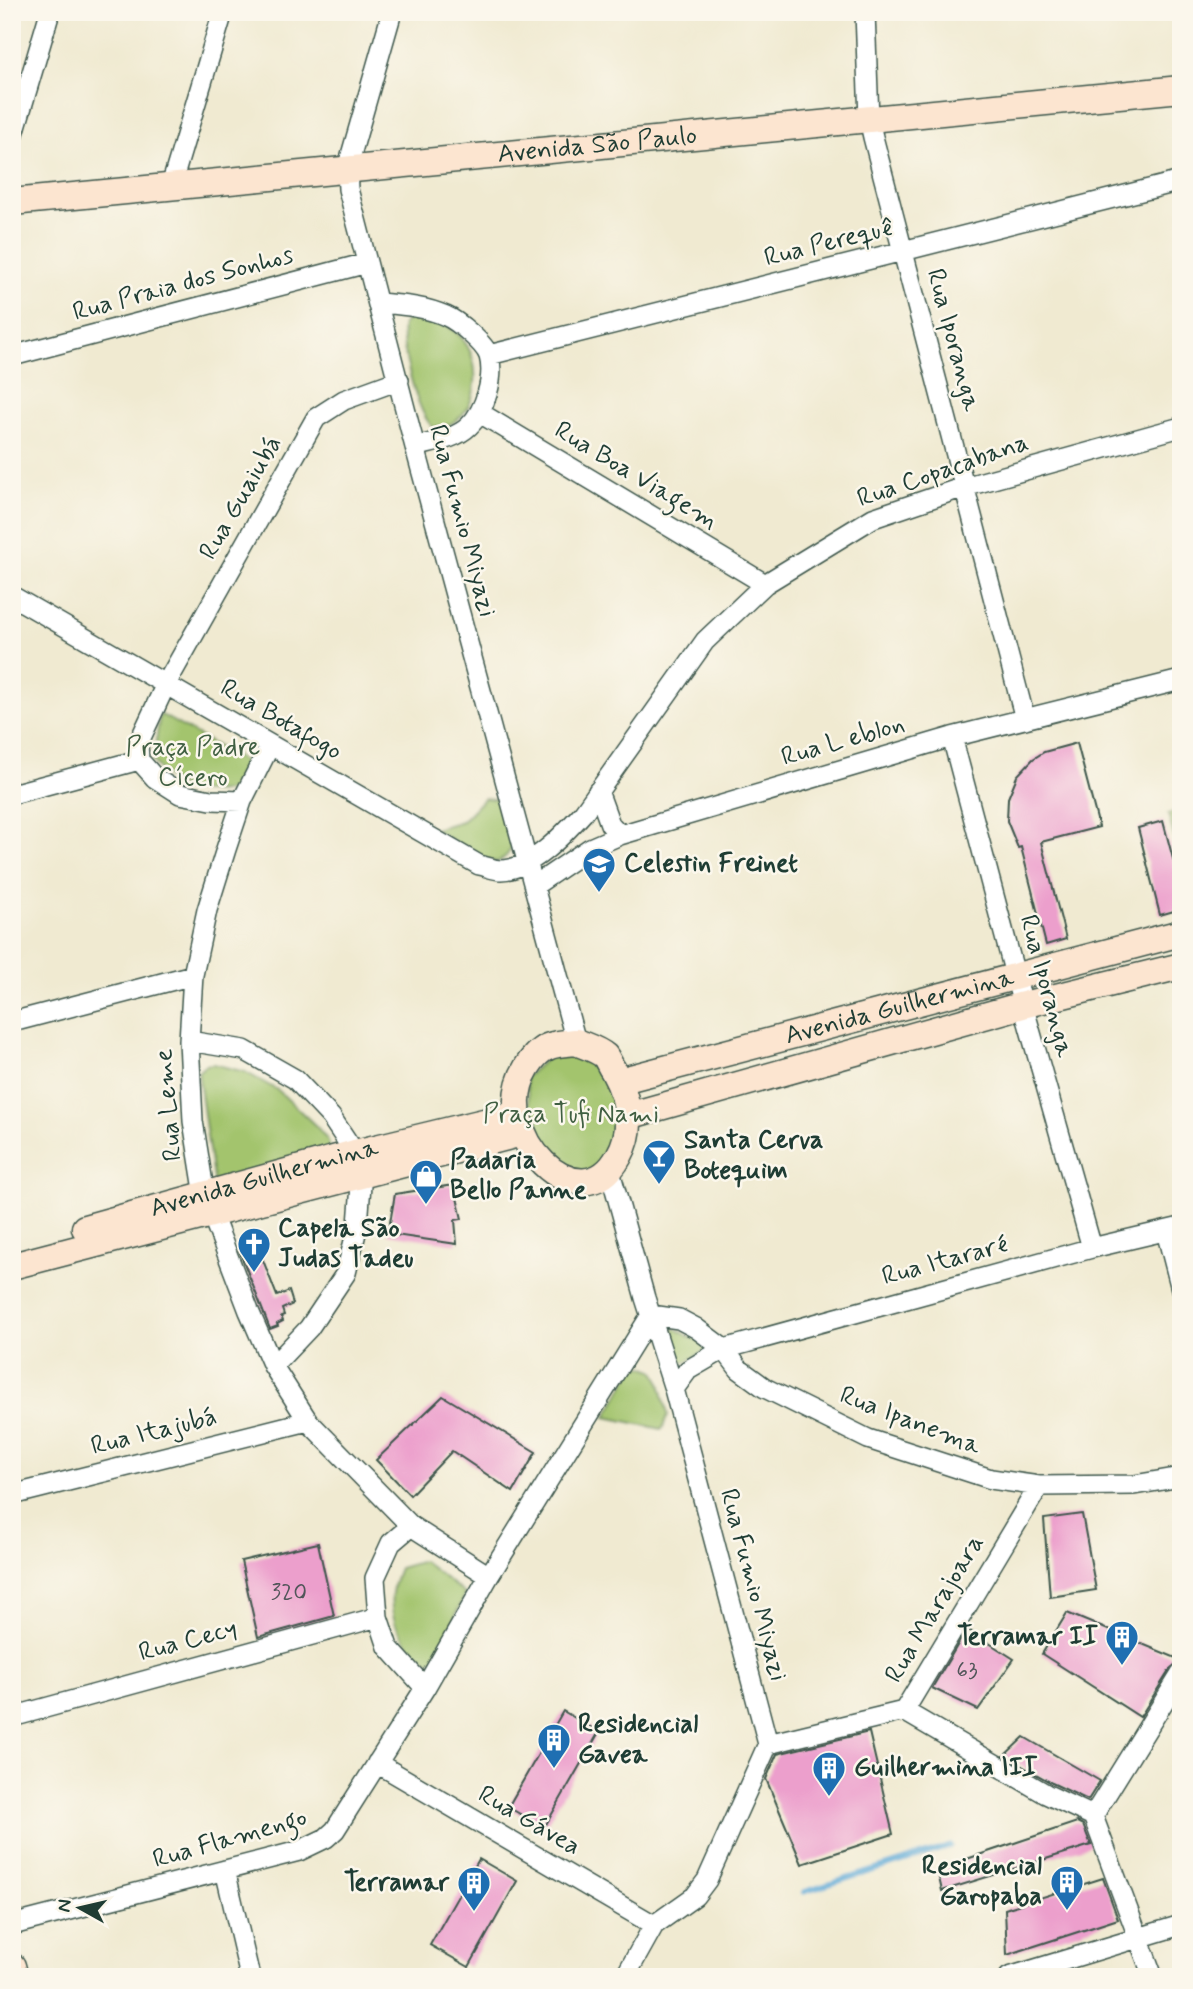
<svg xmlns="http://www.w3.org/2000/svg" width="1193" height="1989" font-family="Mynerve,sans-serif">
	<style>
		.green { fill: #a3c46d; stroke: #618050; stroke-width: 2 }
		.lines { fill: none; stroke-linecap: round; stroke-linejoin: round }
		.stream { stroke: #5faad7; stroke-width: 5 }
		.building { fill: #ec9fcc }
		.street-casing { stroke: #3e574c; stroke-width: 22 }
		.secondary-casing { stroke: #3e574c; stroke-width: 29 }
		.street { stroke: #fff; stroke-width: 19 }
		.secondary { stroke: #fce5d0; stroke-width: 26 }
		.labels { text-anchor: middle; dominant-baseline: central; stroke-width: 5; stroke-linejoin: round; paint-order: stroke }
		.number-label { font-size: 23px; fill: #52565a }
		.street-label { font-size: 26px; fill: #1f3d34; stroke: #fbf7ec }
		.park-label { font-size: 26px; fill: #405f42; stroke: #fbf7ec }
		.poi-label { font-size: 26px; font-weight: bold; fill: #1f3d34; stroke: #fbf7ec; text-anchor: start }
	</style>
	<rect width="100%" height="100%" fill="#fbf7ec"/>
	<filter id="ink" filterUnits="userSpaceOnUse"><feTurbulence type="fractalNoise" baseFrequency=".0143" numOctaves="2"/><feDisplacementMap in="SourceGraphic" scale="14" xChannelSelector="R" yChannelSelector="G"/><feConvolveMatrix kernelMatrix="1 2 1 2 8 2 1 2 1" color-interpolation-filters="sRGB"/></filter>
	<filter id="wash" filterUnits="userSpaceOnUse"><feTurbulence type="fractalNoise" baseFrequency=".00686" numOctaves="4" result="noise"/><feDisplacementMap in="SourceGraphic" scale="28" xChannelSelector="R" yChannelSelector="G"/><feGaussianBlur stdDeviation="1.57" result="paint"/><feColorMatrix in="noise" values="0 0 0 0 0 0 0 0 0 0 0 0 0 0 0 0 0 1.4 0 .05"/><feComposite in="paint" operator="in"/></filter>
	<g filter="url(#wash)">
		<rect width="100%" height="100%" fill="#f0ead1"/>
		<path class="green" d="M410 318C419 317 428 320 437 322 493 339 484 429 433 427 418 415 399 344 403 324Z
			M160 714 252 766 244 790C203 792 180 798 153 761Z
			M484 798 504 800C510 822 523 848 498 862L485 861 434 829 462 821Z
			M1181 810V862L1168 814Z
			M549 1056C564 1056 583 1057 595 1069 616 1090 623 1129 607 1155 601 1164 586 1172 577 1179L533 1140 526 1077Z
			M213 1064 245 1072 279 1091 317 1127 328 1141 330 1151 214 1186 198 1072 206 1065Z
			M675 1328 690 1337 714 1345 684 1363 680 1359 673 1330Z
			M643 1366 654 1370 659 1379 668 1415 662 1429 606 1417 630 1374 634 1368Z
			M423 1561 465 1594 437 1657 429 1662C394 1638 382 1608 399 1568Z"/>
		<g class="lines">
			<path class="stream" d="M804 1892 951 1846"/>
		</g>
		<g id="blocks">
			<path class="building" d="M1077 743 1099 827 1041 842 1066 939 1046 945 1021 847 1018 848 1007 821 1008 798 1017 776 1033 759 1044 752Z
				M1163 821 1181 889V909L1160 915 1138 828Z
				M454 1185 462 1219 455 1220 457 1244 388 1234 395 1194Z
				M250 1245 255 1257 261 1255 277 1296 289 1291 293 1304 282 1309 284 1315 281 1316 283 1321 277 1324 278 1326 270 1329 239 1250Z
				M443 1396 536 1452 513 1492 452 1451 410 1495 376 1460Z
				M1082 1514 1096 1590 1050 1597 1044 1519Z
				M318 1543 334 1616 258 1637 241 1561Z
				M1067 1613 1181 1660 1171 1668 1140 1717 1042 1654Z
				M967 1629 1014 1659 978 1710 932 1688Z
				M563 1711 599 1732 544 1828 508 1807Z
				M869 1732 893 1834 802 1864 766 1779 777 1754Z
				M1024 1737 1100 1781 1088 1800 1052 1783 1004 1756Z
				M1077 1822 1083 1825 1091 1845 942 1891 937 1869Z
				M479 1859 517 1881 469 1967 430 1945Z
				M1103 1878 1118 1919 1007 1955 1005 1909Z"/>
		</g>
	</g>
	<g filter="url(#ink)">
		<use href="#blocks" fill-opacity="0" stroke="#3e574c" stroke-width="2"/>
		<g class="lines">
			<defs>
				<path id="street" d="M392 12 347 169 348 189 415 447 576 1042
					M865 12 869 119 873 137 1025 719
					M12 140 50 12
					M171 186 223 12
					M378 303C401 305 424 306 446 316 458 321 485 344 489 356 495 377 485 411 469 426 456 439 433 442 415 447
					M489 355 1181 181
					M12 356 367 263
					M480 413 765 584
					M12 596 479 865C485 866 494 870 501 870 531 870 564 834 583 813L705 641 765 584 873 518 964 487 1181 427
					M952 737 1023 1005 1092 1248
					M270 745 242 801 226 849 207 910 193 975 189 1041 193 1121 205 1196 249 1311 273 1366 308 1421 411 1526 489 1576
					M598 791 610 824 620 835
					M12 794 139 760
					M242 801 211 800 180 794 155 778 139 760 138 744 166 684 316 418 344 400 399 380
					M534 886 590 848 620 835 952 737 1181 680
					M12 1022 193 975
					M189 1041 244 1050 295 1079 331 1117 355 1153 361 1185 358 1225 346 1273 309 1328 273 1366
					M610 1171 645 1298 674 1389 768 1744 707 1880 695 1896 654 1925 625 1977
					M1166 1231 1181 1289
					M674 1389 688 1370 724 1349 1092 1248 1181 1227
					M12 1495 308 1421
					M411 1526 391 1543 375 1578 378 1617 388 1647 425 1688
					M904 1711 1046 1794 1093 1816
					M12 1717 378 1617
					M768 1744 904 1711 1039 1486
					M377 1763 654 1925
					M1093 1816 1153 1977
					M1093 1816 1181 1674
					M225 1870 250 1977
					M12 1925 299 1851 326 1838 335 1830 425 1688 489 1576 651 1315 679 1319 696 1328 724 1349 739 1369 765 1388 868 1439 991 1479 1039 1486 1134 1485 1181 1477
					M1009 1977 1181 1925"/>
				<g id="secondary">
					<path id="s1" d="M12 202 1181 89"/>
					<path d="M576 1042C585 1046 597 1049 605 1056 608 1060 610 1066 613 1070 628 1097 635 1128 619 1156 581 1227 486 1134 527 1067 532 1059 540 1049 550 1046 557 1043 568 1043 576 1042Z"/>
					<path id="s2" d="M619 1081 1181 933"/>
					<path d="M628 1116 1023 1005 1181 966"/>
					<path id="s3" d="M85 1228 355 1153 517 1114"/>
					<path d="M12 1266 522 1133"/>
					<path d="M12 1966 15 1977"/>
				</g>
			</defs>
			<use href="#street" class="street-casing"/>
			<use href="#secondary" class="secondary-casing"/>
			<use href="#street" class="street"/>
			<use href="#secondary" class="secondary"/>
		</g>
	</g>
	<defs>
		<symbol id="school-pin" viewBox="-11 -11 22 30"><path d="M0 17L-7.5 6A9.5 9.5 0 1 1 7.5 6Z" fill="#1f6fb2" stroke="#fbf7ec"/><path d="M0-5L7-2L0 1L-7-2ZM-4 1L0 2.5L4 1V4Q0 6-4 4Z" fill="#fff"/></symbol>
		<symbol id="bar-pin" viewBox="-11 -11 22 30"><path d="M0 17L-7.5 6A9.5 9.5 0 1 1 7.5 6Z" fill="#1f6fb2" stroke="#fbf7ec"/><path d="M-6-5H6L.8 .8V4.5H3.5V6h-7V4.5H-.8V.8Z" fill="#fff"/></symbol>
		<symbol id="shop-pin" viewBox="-11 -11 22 30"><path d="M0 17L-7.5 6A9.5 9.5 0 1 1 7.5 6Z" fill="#1f6fb2" stroke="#fbf7ec"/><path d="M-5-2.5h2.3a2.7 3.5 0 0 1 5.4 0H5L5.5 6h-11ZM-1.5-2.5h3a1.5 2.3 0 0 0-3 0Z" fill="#fff"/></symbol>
		<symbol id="church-pin" viewBox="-11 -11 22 30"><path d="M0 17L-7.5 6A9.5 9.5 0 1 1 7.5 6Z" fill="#1f6fb2" stroke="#fbf7ec"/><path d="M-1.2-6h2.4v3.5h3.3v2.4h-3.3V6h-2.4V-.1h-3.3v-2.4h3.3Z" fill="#fff"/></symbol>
		<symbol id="building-pin" viewBox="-11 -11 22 30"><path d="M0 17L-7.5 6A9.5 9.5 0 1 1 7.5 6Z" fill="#1f6fb2" stroke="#fbf7ec"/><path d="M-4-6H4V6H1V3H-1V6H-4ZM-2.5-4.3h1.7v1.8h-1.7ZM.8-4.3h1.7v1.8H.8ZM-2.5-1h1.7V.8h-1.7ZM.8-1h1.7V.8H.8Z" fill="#fff"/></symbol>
	</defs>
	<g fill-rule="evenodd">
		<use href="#school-pin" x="580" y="845" width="38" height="52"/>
		<use href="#bar-pin" x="640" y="1137" width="38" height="52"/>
		<use href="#shop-pin" x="407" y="1157" width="38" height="52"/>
		<use href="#church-pin" x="235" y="1225" width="38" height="52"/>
		<use href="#building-pin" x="1103" y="1618" width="38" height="52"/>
		<use href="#building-pin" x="535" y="1721" width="38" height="52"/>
		<use href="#building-pin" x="810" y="1749" width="38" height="52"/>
		<use href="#building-pin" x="1048" y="1863" width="38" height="52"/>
		<use href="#building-pin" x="455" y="1864" width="38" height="52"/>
	</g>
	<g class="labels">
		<g class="number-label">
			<text x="289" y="1593">320</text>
			<text x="967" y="1671">63</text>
		</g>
		<g class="street-label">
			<text stroke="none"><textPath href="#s1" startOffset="588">Avenida São Paulo</textPath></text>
			<text transform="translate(829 243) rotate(-14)">Rua Perequê</text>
			<text transform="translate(183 284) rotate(-15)">Rua Praia dos Sonhos</text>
			<text transform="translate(953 340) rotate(75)">Rua Iporanga</text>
			<text transform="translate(943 471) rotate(-19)">Rua Copacabana</text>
			<text transform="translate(636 476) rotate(31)">Rua Boa Viagem</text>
			<text transform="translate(241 498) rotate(-60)">Rua Guaiubá</text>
			<text transform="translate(462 521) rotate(75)">Rua Fumio Miyazi</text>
			<text transform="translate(281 720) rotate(30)">Rua Botafogo</text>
			<text transform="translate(843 741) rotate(-16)">Rua L eblon</text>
			<text transform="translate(1046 986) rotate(75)">Rua Iporanga</text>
			<text stroke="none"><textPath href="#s2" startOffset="290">Avenida Guilhermina</textPath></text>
			<text transform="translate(169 1105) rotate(-95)">Rua Leme</text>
			<text stroke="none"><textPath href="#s3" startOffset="186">Avenida Guilhermina</textPath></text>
			<text transform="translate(945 1261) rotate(-15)">Rua Itararé</text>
			<text transform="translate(910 1421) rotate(21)">Rua Ipanema</text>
			<text transform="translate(154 1432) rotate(-14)">Rua Itajubá</text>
			<text transform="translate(753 1585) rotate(75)">Rua Fumio Miyazi</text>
			<text transform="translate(935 1609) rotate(-59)">Rua Marajoara</text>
			<text transform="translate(188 1641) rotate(-15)">Rua Cecy</text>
			<text transform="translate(529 1821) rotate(30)">Rua Gávea</text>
			<text transform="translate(230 1839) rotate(-16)">Rua Flamengo</text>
		</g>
		<g class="park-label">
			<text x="193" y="748">Praça Padre<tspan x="193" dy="30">Cícero</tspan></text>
			<text x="571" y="1115">Praça Tufi Nami</text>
		</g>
		<g class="poi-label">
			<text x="624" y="864">Celestin Freinet</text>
			<text x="684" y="1141">Santa Cerva<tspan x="684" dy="30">Botequim</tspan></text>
			<text x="450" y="1161">Padaria<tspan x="450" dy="30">Bello Panne</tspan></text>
			<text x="278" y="1229">Capela São<tspan x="278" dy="30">Judas Tadeu</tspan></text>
			<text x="1098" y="1637" text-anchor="end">Terramar II</text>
			<text x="578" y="1725">Residencial<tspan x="578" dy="30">Gavea</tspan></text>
			<text x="854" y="1768">Guilhermina III</text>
			<text x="1042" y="1867" text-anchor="end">Residencial<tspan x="1042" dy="30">Garopaba</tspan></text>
			<text x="449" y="1883" text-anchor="end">Terramar</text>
		</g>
	</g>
	<rect width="1193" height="1989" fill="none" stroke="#fbf7ec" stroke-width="42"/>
	<g transform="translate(80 1908) rotate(278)" stroke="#fbf7ec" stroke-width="5" paint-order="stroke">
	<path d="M0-5L12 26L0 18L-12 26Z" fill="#1f3d34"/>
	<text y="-10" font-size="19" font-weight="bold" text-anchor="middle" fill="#1f3d34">N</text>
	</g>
</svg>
